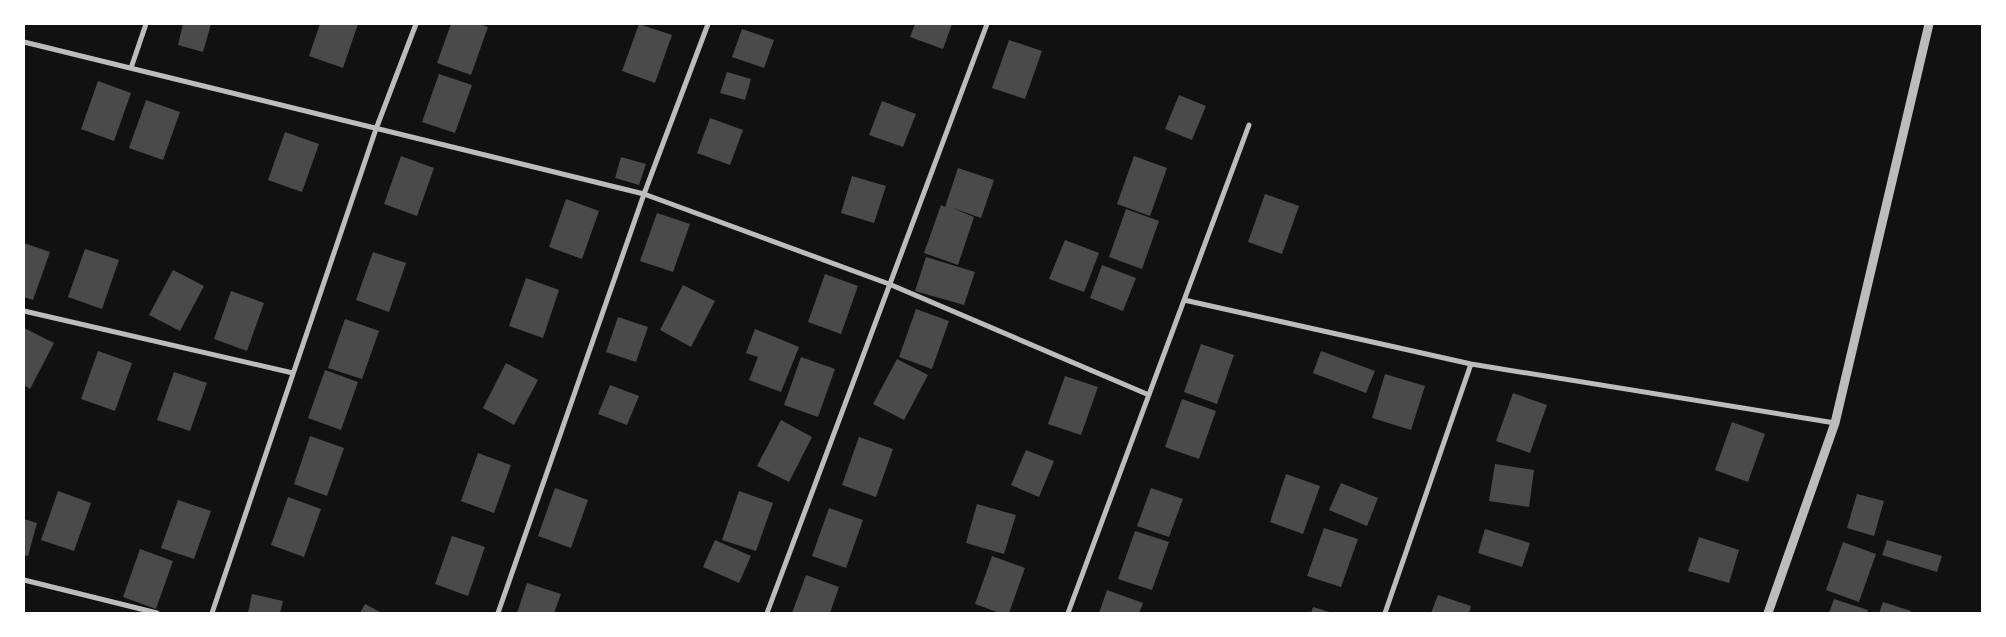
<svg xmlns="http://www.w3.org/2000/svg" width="2006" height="637" font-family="Commissioner,sans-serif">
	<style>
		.building { fill: #4a4a4a }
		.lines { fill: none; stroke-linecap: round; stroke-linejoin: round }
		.minor { stroke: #bcbcbc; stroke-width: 5 }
		.tertiary { stroke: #bcbcbc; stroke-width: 9 }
	</style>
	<rect width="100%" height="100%" fill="#111"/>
	<path class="building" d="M183 24H211L203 52 178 45Z
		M320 24H358L343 68 309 56Z
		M451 24H479L488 27 471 75 437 63Z
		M639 24 672 35 655 83 622 71Z
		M915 24H952L943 49 910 37Z
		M742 29 774 40 764 68 732 57Z
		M1009 40 1042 51 1025 99 992 88Z
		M727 72 751 79 745 100 720 93Z
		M439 74 472 85 455 133 422 122Z
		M98 81 131 93 114 141 81 129Z
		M1179 95 1206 106 1192 140 1165 129Z
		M146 100 180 112 163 160 129 148Z
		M882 101 916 114 903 147 869 135Z
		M710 118 743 130 730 165 697 153Z
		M285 132 319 144 302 192 268 180Z
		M401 156 434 168 417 216 384 204Z
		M1134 156 1167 168 1150 216 1117 204Z
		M621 157 646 164 639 185 615 178Z
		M958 168 994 180 981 218 950 207 974 217 958 265 924 253 941 205 945 207Z
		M852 176 886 186 874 223 841 213Z
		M1265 194 1299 206 1282 254 1248 242Z
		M566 199 599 211 582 259 549 247Z
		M1126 209 1159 221 1142 269 1109 257Z
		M657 213 690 224 673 272 640 261Z
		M1065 240 1099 253 1084 292 1049 279Z
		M24 243 50 252 33 300 24 297Z
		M85 249 119 260 102 309 68 297Z
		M373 252 406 263 389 312 356 300Z
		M926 257 975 272 964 305 915 291Z
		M1102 265 1136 278 1123 311 1090 298Z
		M173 270 204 286 180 331 149 315Z
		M825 274 858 286 841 334 808 322Z
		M526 278 559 290 543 338 509 326Z
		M683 285 715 301 691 347 660 330Z
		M231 291 264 303 247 351 214 339Z
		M916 309 949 321 932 369 899 357Z
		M618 317 648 327 636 362 606 352Z
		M345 319 379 331 362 379 328 368Z
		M24 328 54 343 30 389 24 385Z
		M755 329 799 347 781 392 749 380 758 357 746 353Z
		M1201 344 1234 355 1217 404 1184 392Z
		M98 351 132 363 115 411 81 399Z
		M1321 351 1375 371 1366 393 1313 373Z
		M801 357 835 369 818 417 784 405Z
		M897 359 928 375 904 420 873 404Z
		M506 363 538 380 514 425 483 408Z
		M325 370 358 382 341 430 308 418Z
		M174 372 207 383 190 431 157 420Z
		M1385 374 1425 386 1411 430 1372 418Z
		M1065 376 1098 387 1081 435 1048 424Z
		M610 385 639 396 627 425 598 414Z
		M1513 393 1547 405 1530 453 1496 441Z
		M1182 399 1216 411 1199 459 1165 447Z
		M781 420 812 437 789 482 757 466Z
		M1732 422 1765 434 1748 482 1715 470Z
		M310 436 344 448 327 496 294 484Z
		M859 437 893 449 876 497 842 485Z
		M1026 450 1054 461 1039 497 1011 485Z
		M478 453 511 465 494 513 461 501Z
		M1495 464 1534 470 1529 507 1489 501Z
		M1286 474 1320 486 1303 534 1270 522Z
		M1341 483 1378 498 1367 526 1329 510Z
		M555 488 588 500 571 548 538 536Z
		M1151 488 1183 499 1169 537 1137 526Z
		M58 491 91 503 74 551 41 540Z
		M739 491 773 503 756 551 722 540Z
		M1857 494 1884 501 1874 536 1847 528Z
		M288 497 321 509 304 557 271 545Z
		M178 500 211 511 194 559 161 548Z
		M977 504 1016 515 1004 554 966 543Z
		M829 508 863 520 846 568 812 556Z
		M24 519 37 523 28 556 24 555Z
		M1324 528 1358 539 1341 587 1307 576Z
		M1485 529 1530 543 1522 567 1478 553Z
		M1135 531 1169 542 1152 590 1118 579Z
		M452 536 485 547 468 596 435 584Z
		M1699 537 1739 550 1729 583 1688 571Z
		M715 540 751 556 739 583 703 567Z
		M1887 540 1942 556 1937 572 1882 555Z
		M1843 542 1876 554 1859 602 1826 590Z
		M140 549 173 561 156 609 123 597Z
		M992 556 1025 568 1009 613H1000L975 604Z
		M806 575 839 587 830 613H792Z
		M527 583 561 594 554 613H517Z
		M1107 590 1143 603 1139 613H1099Z
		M252 594 283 601 280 613H248Z
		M1438 595 1471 606 1469 613H1431Z
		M1834 599 1868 610 1867 613H1829Z
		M1883 602 1911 611 1910 613H1879Z
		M365 604 382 613H360Z
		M1313 607 1333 613H1311Z"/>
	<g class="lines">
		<path class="minor" d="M24 42 644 194 889 284 1149 395
			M131 68 146 24
			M1184 300 1471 364 1835 423
			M24 311 293 373
			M24 580 157 613
			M212 613 376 129 416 24
			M498 613 644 194 708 24
			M767 613 987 24
			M1068 613 1249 125
			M1385 613 1471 364"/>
		<path class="tertiary" d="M1768 613 1835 423 1929 24"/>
	</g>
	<rect width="2006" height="637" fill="none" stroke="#ffffff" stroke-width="50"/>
</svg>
